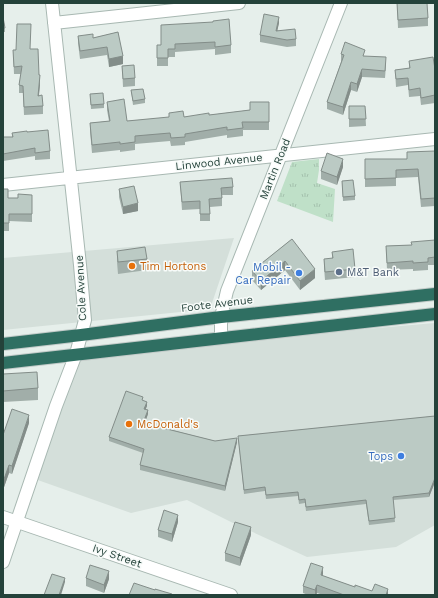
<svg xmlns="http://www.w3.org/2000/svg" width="438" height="598" font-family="'Work Sans',sans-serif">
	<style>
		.built { fill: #d4dfda }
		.grass { fill: url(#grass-tufts) }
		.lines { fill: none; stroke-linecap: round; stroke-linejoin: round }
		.minor-casing { stroke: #a8b8b2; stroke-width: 14 }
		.highway-casing { stroke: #c2cac8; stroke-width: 14 }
		.minor { stroke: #fff; stroke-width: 12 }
		.highway { stroke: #2f6f62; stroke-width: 12 }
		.wall { fill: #a1aea9 }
		.shaded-wall { fill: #838d89 }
		.building { fill: #bbcac4; stroke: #838d89 }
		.food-dot { fill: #e8710a; stroke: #f7fbf9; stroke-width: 1.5 }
		.service-dot { fill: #5c6f8a; stroke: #f7fbf9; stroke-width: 1.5 }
		.shop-dot { fill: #3f7fe0; stroke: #f7fbf9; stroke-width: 1.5 }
		.labels { text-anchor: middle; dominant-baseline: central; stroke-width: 3; stroke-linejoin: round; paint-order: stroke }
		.street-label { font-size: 11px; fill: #24423a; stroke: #f7fbf9 }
		.food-label { font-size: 11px; fill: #c56008; stroke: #f7fbf9; text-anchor: start }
		.shop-label { font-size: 11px; fill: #366cbe; stroke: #f7fbf9; text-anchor: end }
		.service-label { font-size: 11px; fill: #4e5e75; stroke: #f7fbf9; text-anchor: start }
	</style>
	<defs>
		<pattern id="grass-tufts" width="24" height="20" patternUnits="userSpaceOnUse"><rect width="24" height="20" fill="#bfe0c8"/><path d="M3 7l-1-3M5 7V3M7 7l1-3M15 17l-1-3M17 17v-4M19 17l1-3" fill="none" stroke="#a4c1ad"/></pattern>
	</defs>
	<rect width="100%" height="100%" fill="#e6efeb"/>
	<path class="built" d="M234 238 210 309 3 330V258Z
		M435 323V525L396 547 307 557 233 523 187 500 131 513 32 478 76 354Z"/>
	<path class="grass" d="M319 159V170L317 183 335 189 333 222 277 201 292 162Z"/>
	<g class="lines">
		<defs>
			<path id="minor" d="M54 23 239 3
				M3 185 435 139
				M221 338V317L227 291 341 3
				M3 517 231 595
				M3 562 56 406 76 354 85 320 80 265 52 3"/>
			<path id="highway" d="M3 344 81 335 221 317 435 294
				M3 363 435 314"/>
		</defs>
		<use href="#minor" class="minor-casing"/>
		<use href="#highway" class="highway-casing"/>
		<use href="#minor" class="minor"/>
		<use href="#highway" class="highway"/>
	</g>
	<path class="wall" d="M397 3 428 18V26L398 28Z
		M3 17 5 28V32H3Z
		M279 23 277 30 296 39V46L287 47 260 42V35Z
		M161 25 231 45V53L215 55V49L175 52V57H168V66H157V45H161Z
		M118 32 123 64 109 67 107 55 80 59 78 43V36L93 38Z
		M30 49 39 75 40 83 39 96 43 106V114L24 115 23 93H19V85L21 74H14L13 50Z
		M341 54 365 56 386 65 385 78 362 77 357 92 351 90 343 115 327 109V102L341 62Z
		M409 61 435 69V103L421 105 420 96 409 97 408 85 396 87 395 70 409 69Z
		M122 66 135 78V86L123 87Z
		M131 90 145 99V103L133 105Z
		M90 94 104 104V108L91 109Z
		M107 102 127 121 169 118V113L184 117 209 115 250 110 269 102V130H243V136L227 138V135L185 142V145L171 146 170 141 135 144V150L120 152V150L92 153 90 131V123L109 121 107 110Z
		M349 106H365L366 126 349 127Z
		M27 132 50 151V159L35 160V156L3 161V137H12V133Z
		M435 151V206L421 207 418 177 396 178V186L365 187V159H407Z
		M343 167 337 185 321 179V171Z
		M342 181 355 196V200L343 201Z
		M180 182 233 187V195H222V206L210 207V221H200V209L182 210Z
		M3 189 8 198H18L32 195V222L9 221V231H3Z
		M119 189 138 211 123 214 119 197Z
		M292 239 315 278 300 290 285 270 261 290 252 280V271Z
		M435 240V265H428V270L413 271V269L387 270 386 246 411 245Z
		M117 251 147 259V270L118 274 117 262Z
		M332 252 355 269V277L325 280 324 267V259H332Z
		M3 374 38 388V400L3 402Z
		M143 401 147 406 145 410 148 414 145 423 215 441 237 442 225 491 140 470V465L143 453 109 441V437Z
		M435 416V482L429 497 393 500 395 522 369 525 366 504 306 511 305 503 299 504 298 496 266 499 265 491 244 494 238 436Z
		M29 423 12 474 9 473 3 490V435Z
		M178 522 172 542 158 537V530Z
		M251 535 240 566 225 561V553Z
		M323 574V576L355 587 388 595H323L317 593 316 595H308L303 593V586Z
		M86 578 109 579 104 593 86 586Z"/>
	<path class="shaded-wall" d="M279 17V23L276 37V31Z
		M123 56V64L109 67V59Z
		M362 69V77L357 92V84Z
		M40 75V83L38 104V96Z
		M351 82V90L343 115V107Z
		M343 159V167L337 185V177Z
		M138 203V211L123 214V207Z
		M285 261V270L261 290V281Z
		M315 269V278L300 290V281Z
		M147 402V406L144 413V409Z
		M148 410V414L143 427V423Z
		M29 415V423L12 474V466Z
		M237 438V442L225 491V486Z
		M9 465V473L3 490V482Z
		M435 478V482L429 497V493Z
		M178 515V522L172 542V534Z
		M251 527V535L240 566V558Z
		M323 567V574L321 582V575Z
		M109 571V579L104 593V585Z
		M65 578V582L61 595H59Z
		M317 585V593L316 595H315V590Z
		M388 589V595H386Z"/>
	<path class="building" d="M397 3H427L428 18 398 20Z
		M264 14 279 17 276 31 295 29 296 39 287 40 260 35Z
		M3 17 5 28H3Z
		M229 19 231 45 215 47V42L175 44V49H168V58H157V45H161V25L213 22V21Z
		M17 24H31L30 49H38L39 75H40L38 96 42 95 43 106 24 107 23 86 19 85 22 66 14 67 13 50H16Z
		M118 32 123 56 109 59 107 47 80 51 78 36 93 34V38Z
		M345 42 365 50 363 56 386 57 385 71 362 69 357 84 351 82 343 107 327 102 344 55 341 54Z
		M433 57 435 69V95L421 98 420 88 409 90 408 78 396 79 395 70 410 68 409 61Z
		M134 65 135 78 123 79 122 66Z
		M143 89 145 99 133 101 131 90Z
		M103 93 104 104 91 105 90 94Z
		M124 99 127 121 169 117V113L183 111 184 117 209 113V115L250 110V102H269V122H242L243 128 227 130V127L185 134V137L171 138 170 133 135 136V142L120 144V142L92 145 90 123 110 121 107 102Z
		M349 106H365L366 119H349Z
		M48 130 50 151 35 153V148L3 154V137H13L12 133 27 131V132Z
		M435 151V198L421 199 418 169 396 170V178L365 179V159H407V152Z
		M327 153 343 159 337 177 321 171Z
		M232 178 233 187 221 188 222 198 209 199 210 214H200V201L182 202 180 182Z
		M353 180 355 196 343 197 342 181Z
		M134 186 138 203 123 207 119 189Z
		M3 189H8V198H18V194L32 195V214H9V223H3Z
		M292 239 315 269 300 281 285 261 261 281 252 271Z
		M435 240V257L428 258V262L413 263V261L387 263 386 246 412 245 411 242Z
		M145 247 147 259 118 262 117 251Z
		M353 249 355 269 325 272 324 259 333 258 332 252Z
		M37 372 38 388 3 391V374Z
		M126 391 143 397 142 400 147 402 144 409 148 410 143 423 215 441 237 438 225 486 140 465 144 449 109 437Z
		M12 409 29 415 12 466 9 465 3 482V435Z
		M435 416V478L429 493 393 497 395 518 369 521 366 500 306 507 305 499 299 500 298 492 266 495 265 487 244 490 238 436Z
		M164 510 178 515 172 534 158 530Z
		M235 522 251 527 240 558 225 553Z
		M311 563 323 567 321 575 355 587V585L372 591 375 584 388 589 386 595H344L317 585 315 590 303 586Z
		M90 565 109 571 104 585 86 578Z
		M52 574 65 578 59 595H44Z
		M134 583 155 590V589L172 594 171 595H129Z"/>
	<g class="food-dot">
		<circle cx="132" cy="266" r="4"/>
		<circle cx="129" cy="424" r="4"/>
	</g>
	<circle class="service-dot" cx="339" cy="272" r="4"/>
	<g class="shop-dot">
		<circle cx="299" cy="273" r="4"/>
		<circle cx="401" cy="456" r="4"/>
	</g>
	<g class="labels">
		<g class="street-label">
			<text transform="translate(219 162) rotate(-6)">Linwood Avenue</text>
			<text transform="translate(275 169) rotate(-68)">Martin Road</text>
			<text transform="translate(81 288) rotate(-93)">Cole Avenue</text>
			<text transform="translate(217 304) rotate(-7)">Foote Avenue</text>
			<text transform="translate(117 556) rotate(19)">Ivy Street</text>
		</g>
		<g class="food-label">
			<text x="140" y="266">Tim Hortons</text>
			<text x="137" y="424">McDonald's</text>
		</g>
		<g class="shop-label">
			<text x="291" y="267">Mobil -<tspan x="291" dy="13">Car Repair</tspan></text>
			<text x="393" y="456">Tops</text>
		</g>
		<g class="service-label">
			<text x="347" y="272">M&amp;T Bank</text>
		</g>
	</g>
	<rect width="438" height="598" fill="none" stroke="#24423a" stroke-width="8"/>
</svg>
